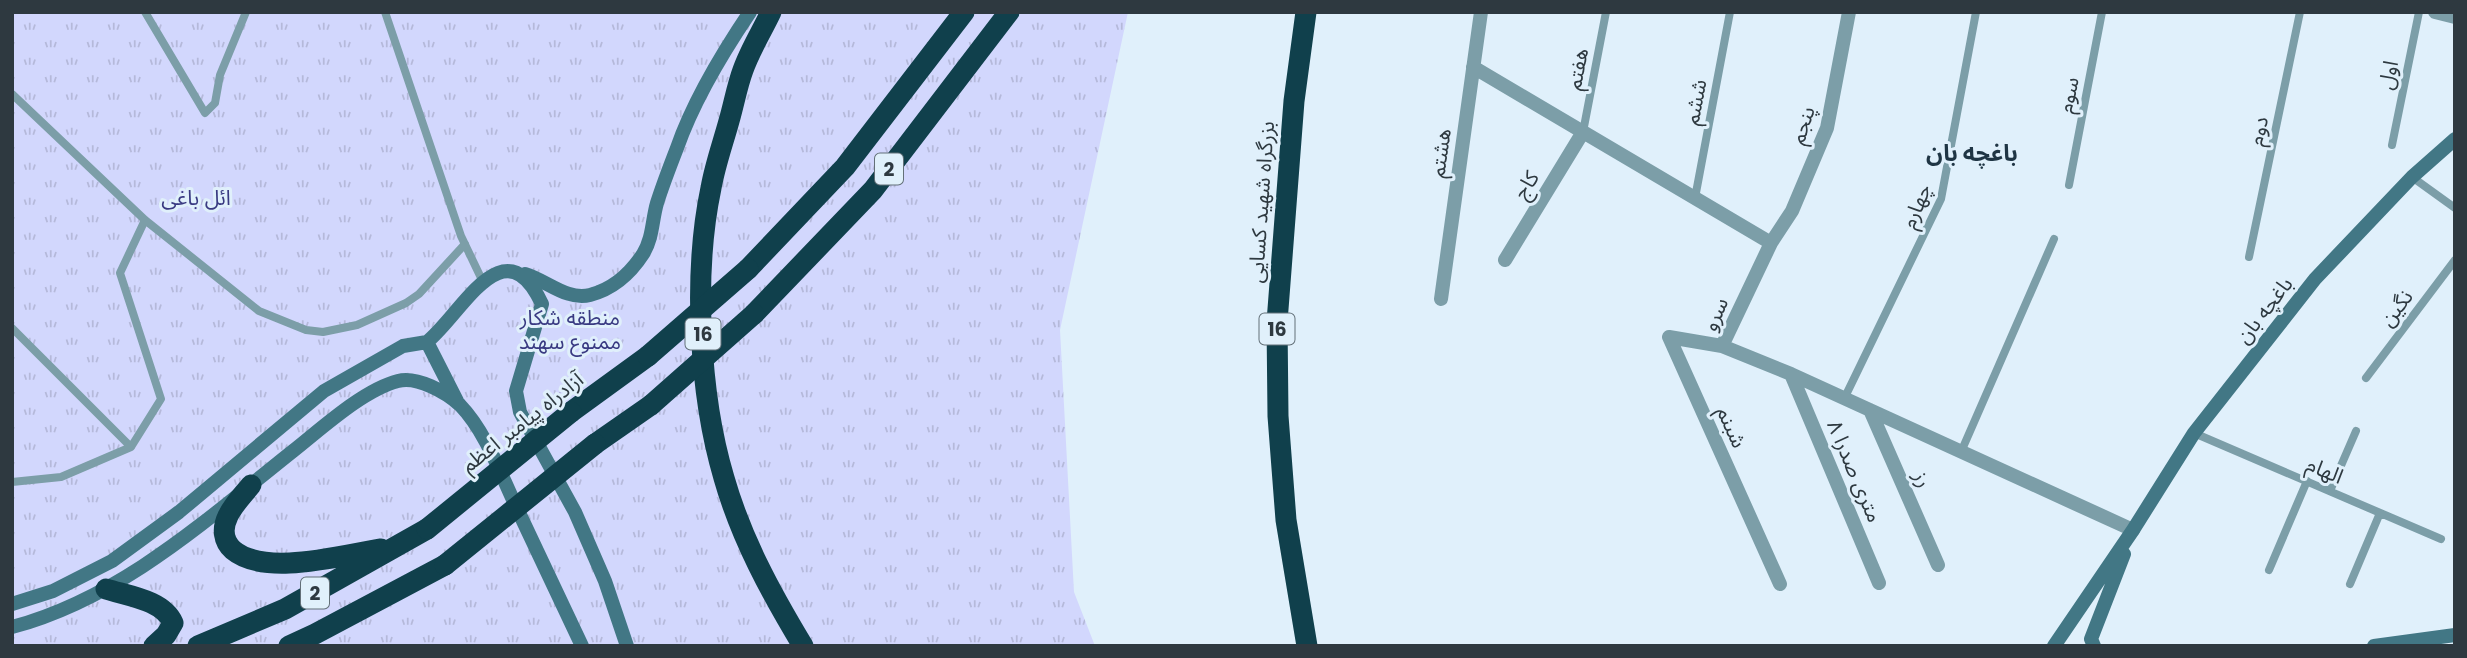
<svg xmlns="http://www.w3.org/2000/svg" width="2467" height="658" font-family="Poppins,'Noto Sans Arabic',sans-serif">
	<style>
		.park { fill: url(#park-tufts) }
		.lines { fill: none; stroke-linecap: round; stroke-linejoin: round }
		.lane { stroke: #7c9ea8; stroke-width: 8 }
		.street { stroke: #7c9ea8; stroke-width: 14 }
		.secondary { stroke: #427785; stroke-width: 14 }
		.highway { stroke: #10404c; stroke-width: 21 }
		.highway-bridge { stroke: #10404c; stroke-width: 21 }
		.labels { text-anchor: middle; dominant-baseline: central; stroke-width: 6; stroke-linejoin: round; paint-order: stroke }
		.shield { fill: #e0f0fb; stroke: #637078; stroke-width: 2 }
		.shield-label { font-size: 19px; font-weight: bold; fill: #2e3940 }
		.street-label { font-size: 21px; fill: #2e3940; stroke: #e0f0fb }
		.park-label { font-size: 21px; fill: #393a82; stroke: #e0f0fb }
		.neighbourhood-label { font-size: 23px; font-weight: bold; fill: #1f3544; stroke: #e0f0fb }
	</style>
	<defs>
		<pattern id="park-tufts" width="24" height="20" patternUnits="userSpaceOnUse" patternTransform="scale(1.75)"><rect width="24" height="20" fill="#d2d7fd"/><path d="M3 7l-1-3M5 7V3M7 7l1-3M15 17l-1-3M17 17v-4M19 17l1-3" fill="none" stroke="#b5b9da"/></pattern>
	</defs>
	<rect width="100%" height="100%" fill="#e0f0fb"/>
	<path class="park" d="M12 12H1128L1060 330 1074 592 1095 646H12Z"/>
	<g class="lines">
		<path class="lane" d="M145 12 205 113 215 103 220 75 246 12
			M385 12 461 236 483 282
			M12 94 145 220 259 311 306 330 323 332 357 325 406 303 419 294 465 244
			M1583 132 1606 12
			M2392 145 2419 12
			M2412 177 2455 208
			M2069 185 2102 12
			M1695 198 1730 12
			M2249 257 2300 12
			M12 328 131 447
			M2366 378 2455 260
			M1844 399 1941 199 1976 12
			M2194 433 2441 539
			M1961 452 2054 239
			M12 482 61 477 131 447 161 399 120 273 145 220
			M2330 491 2356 431
			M2269 570 2307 481
			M2350 584 2380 513"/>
		<path class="street" d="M2435 12 2455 17
			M1473 67 1771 243 1722 346 1791 374 2133 530
			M1771 243 1792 211 1827 128 1849 12
			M1505 260 1583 132
			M1441 299 1481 12
			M1722 346 1669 337 1780 584
			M1791 374 1879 583
			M1870 410 1938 565"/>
		<path class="secondary" d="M525 274C546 280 567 301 590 295 613 289 630 274 643 254 653 238 652 220 657 203 663 184 670 166 677 148 693 102 723 52 750 12
			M457 401 427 342C462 314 504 223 542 304L516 391 520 412 575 512 605 581 627 646
			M12 604 53 591 112 561 179 512 324 391 403 346 427 342
			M12 627C121 598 206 520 293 451 321 429 363 390 398 381 417 376 446 392 460 405 485 431 499 470 514 502 537 550 559 598 582 646
			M2054 646 2133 530 2194 433 2315 279 2412 177 2455 139
			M2094 646 2091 639 2124 554
			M2374 646 2455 635"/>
		<path class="highway" d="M771 12C762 31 750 50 743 70 737 86 734 104 729 121 723 143 715 165 711 188 693 273 699 394 724 478 741 538 771 593 803 646
			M1306 12 1294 101 1277 322 1278 416 1286 520 1307 646
			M748 269 845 167 964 12
			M754 314 873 190 1009 12
			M571 412 648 356
			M595 444 651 405
			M251 485C243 495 233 505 228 516 222 528 223 541 233 550 265 577 342 555 381 549
			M106 589C128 596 163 600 173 623L166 635 154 646
			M198 646 285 609 427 529
			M289 646 315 634 445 565"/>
		<path class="highway-bridge" d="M648 356 748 269
			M651 405 754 314
			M427 529 571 412
			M445 565 595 444"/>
	</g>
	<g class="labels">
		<g class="shield">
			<rect x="875" y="153.5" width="28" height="31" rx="5"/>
			<rect x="1259.5" y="313.5" width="35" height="31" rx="5"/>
			<rect x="685.5" y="318.5" width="35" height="31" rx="5"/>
			<rect x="301" y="577.5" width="28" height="31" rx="5"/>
		</g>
		<g class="shield-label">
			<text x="889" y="169">2</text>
			<text x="1277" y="329">16</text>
			<text x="703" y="334">16</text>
			<text x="315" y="593">2</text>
		</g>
		<g class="street-label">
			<text transform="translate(1577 69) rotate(-79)">هفتم</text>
			<text transform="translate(2388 75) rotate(-78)">اول</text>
			<text transform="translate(2068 95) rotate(-79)">سوم</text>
			<text transform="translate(1695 102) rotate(-79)">ششم</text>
			<text transform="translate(1802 125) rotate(-72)">پنجم</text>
			<text transform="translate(2258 131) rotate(-78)">دوم</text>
			<text transform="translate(1440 153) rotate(-82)">هشتم</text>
			<text transform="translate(1526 185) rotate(-59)">کاج</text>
			<text transform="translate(1261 202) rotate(-86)">بزرگراه شهید کسایی</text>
			<text transform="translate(1916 206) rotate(-68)">چهارم</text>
			<text transform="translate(2396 308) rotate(-53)">نگین</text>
			<text transform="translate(2264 310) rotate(-52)">باغچه بان</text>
			<text transform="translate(1715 314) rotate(-66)">سرو</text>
			<text transform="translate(522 422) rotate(-38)">آزادراه پیامبر اعظم</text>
			<text transform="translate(1732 427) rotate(66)">شبنم</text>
			<text transform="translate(2325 470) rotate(23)">الهام</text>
			<text transform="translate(1855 471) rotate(67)">۸ متری صدرا</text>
			<text transform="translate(1923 479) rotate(66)">رز</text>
		</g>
		<g class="park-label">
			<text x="196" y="197">ائل باغی</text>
			<text x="570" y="317">منطقه شکار<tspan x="570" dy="24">ممنوع سهند</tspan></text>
		</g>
		<g class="neighbourhood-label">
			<text x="1972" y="153">باغچه بان</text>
		</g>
	</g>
	<rect width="2467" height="658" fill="none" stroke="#2e3940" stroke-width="28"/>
</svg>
